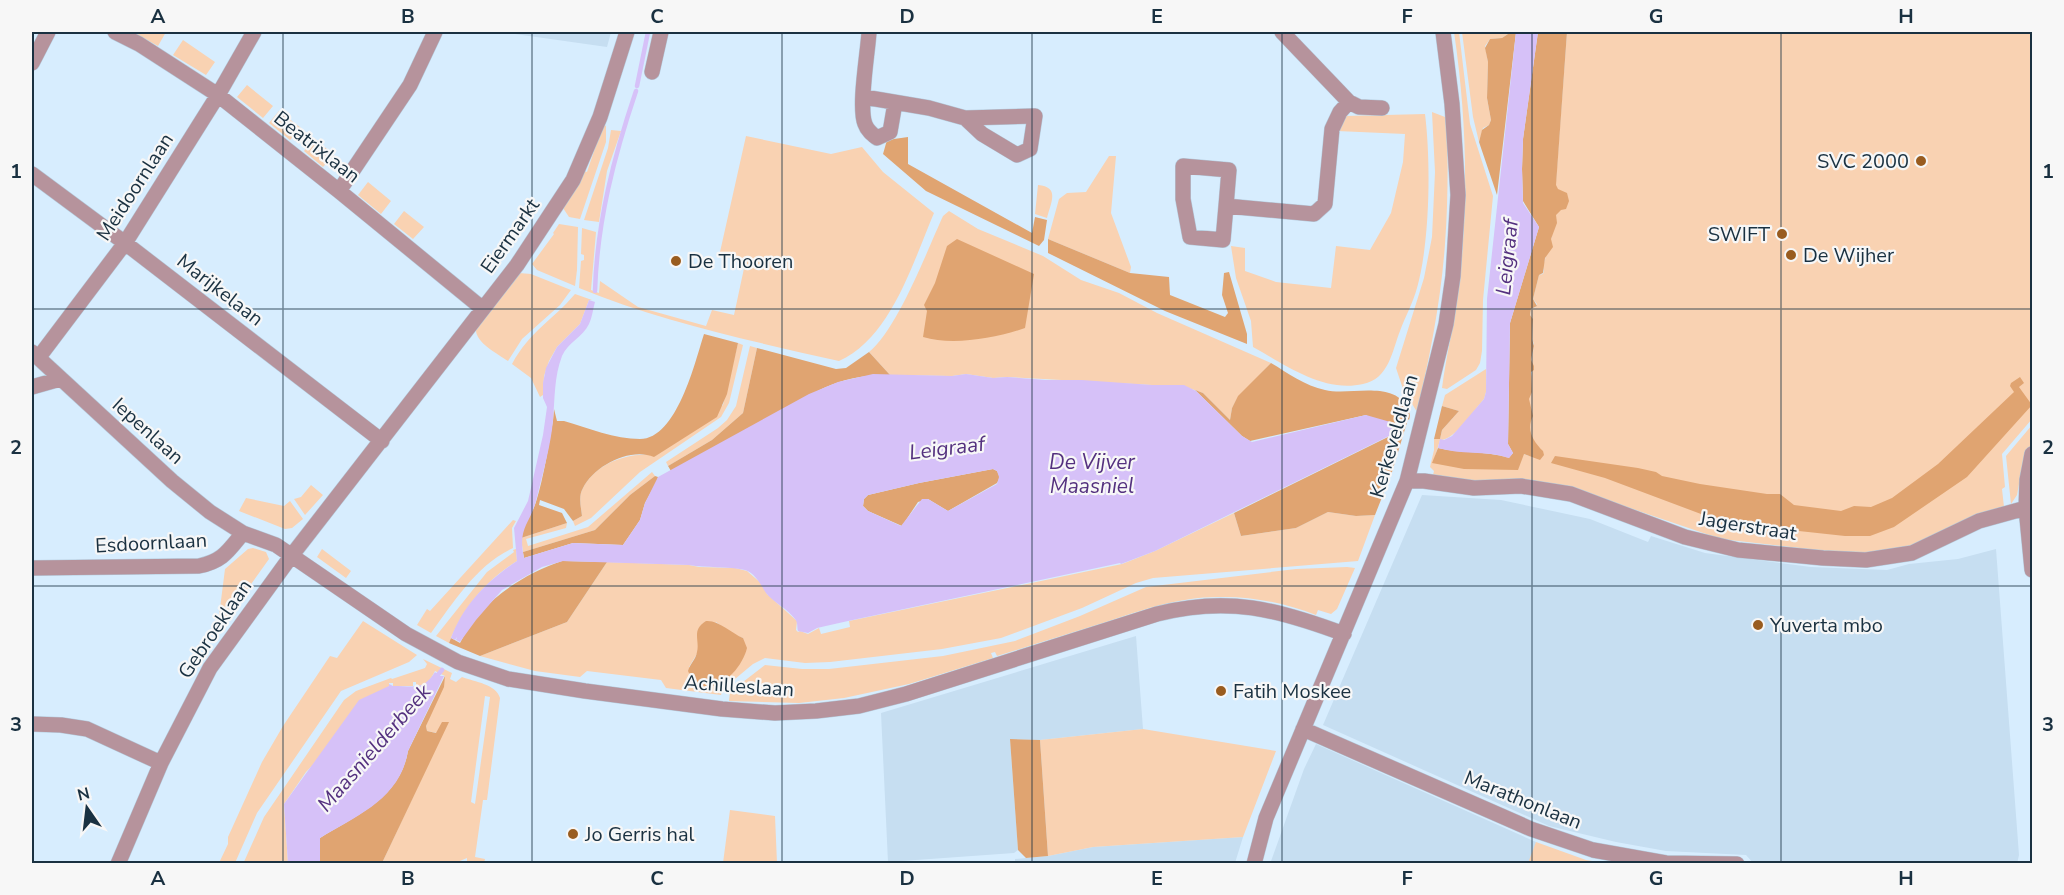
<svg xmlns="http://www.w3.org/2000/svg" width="2064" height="895" font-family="'Nunito Sans',sans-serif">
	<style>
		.built { fill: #c6def1 }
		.green { fill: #f9d2b2; fill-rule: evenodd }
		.forest { fill: #e0a471 }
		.water { fill: #d6c1f8; fill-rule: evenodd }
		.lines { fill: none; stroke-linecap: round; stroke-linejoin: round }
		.stream { stroke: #d6c1f8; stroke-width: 4.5 }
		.street-casing { stroke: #b5cbdc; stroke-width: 16 }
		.street { stroke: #b6939c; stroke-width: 15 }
		.grid { fill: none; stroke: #1a3141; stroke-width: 1.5; stroke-opacity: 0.55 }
		.poi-dot { fill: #995c1f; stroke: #f7f7f7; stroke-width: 2 }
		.labels { text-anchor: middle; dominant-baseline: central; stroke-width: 4.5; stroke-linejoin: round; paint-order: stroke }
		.street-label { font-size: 20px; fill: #1a3141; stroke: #f7f7f7 }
		.poi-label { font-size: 20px; fill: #1a3141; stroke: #f7f7f7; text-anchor: start }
		.water-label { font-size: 21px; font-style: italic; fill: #54317f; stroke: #f7f7f7 }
		.neatline { fill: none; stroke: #1a3141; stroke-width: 2 }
		.grid-label { font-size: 20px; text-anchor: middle; font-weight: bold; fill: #1a3141 }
	</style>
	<rect width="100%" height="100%" fill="#d7edfe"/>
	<path class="built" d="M501 32H611L607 47Z
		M1422 495 1501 500 1590 519 1648 542 1651 536 1705 553 1811 567 1887 570 1909 564 1958 559 1996 549 2019 855 2017 864H1754L1746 855 1666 851 1616 842 1549 826 1323 725Z
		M1136 636 1143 729 1040 740 1010 739 1018 850 1014 853 888 862 881 713Z
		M1316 744 1536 842 1535 846 1575 863 1270 864 1304 769Z
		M1243 837 1235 863 1015 864V859L1048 856 1093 847Z"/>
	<path class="green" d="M132 32H166L158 46Z
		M1454 32H1459L1470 124 1493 196 1483 300 1482 351 1480 363 1476 370 1447 389 1442 388C1446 356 1454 325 1458 293 1469 205 1467 119 1454 32Z
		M1462 32H1511L1502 38 1490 39 1485 46 1488 62 1487 98 1491 120 1489 125 1483 128 1479 142 1473 117Z
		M1567 32H2032V419L2002 454 2005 487 2002 489 2004 507 1900 550 1852 554 1721 539 1568 487 1467 481 1433 475 1434 471 1430 467 1434 450V439H1440L1442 430 1459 411 1442 406 1445 395 1486 369V392L1484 399C1474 410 1455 440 1440 440L1433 463 1524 454 1529 456 1522 435 1532 371 1531 360 1533 352 1534 344 1532 339 1533 319 1530 315 1531 309 1536 307 1537 304 1533 299 1539 275 1543 274 1544 271 1543 266 1552 235Z
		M183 40 215 62 206 75 173 55Z
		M247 85 273 106 263 118 237 97Z
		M279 111 301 128 290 140 269 123Z
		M1432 112 1445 117 1447 124C1448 164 1448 204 1445 244 1441 300 1430 356 1417 412L1403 389 1396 368 1424 278 1432 237 1435 172Z
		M1425 114C1431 162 1430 242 1417 288 1413 303 1405 317 1400 331 1392 351 1389 379 1363 384 1323 393 1286 365 1253 347L1251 321 1236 278 1231 246 1245 248V271L1276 282 1331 288 1336 246 1370 250 1391 213 1403 162 1405 134 1337 131 1345 116Z
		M603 124 606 126V142L580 219 569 217 563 208 584 171 587 172Z
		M611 130 621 131 607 171 599 222 584 220 608 148Z
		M746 136 831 154 862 147 883 172 934 213C913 262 891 338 839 361 751 341 662 322 579 288L581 261 584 260V255L581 254 582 228 596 232 591 290 599 293 600 281 638 307 706 326 712 310 734 315 746 259 720 252Z
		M314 138 334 155 323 167 304 151Z
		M1109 156H1116L1111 213 1131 267 1130 273 1048 239 1059 199 1067 193 1086 192Z
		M368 182 391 201 381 214 358 195Z
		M1038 185C1060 187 1051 202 1047 218L1035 214Z
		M404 211 424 227 413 239 394 224Z
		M949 211 978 229 1043 256 1081 280 1119 293 1157 313 1271 363 1237 399 1232 408 1230 420 1203 393 1180 385H1152L1007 377 993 378 966 374 952 376 890 375 869 352C897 330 927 251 943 216Z
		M559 224 578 227 577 270 575 286 537 270 532 264 554 234 553 233Z
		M519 273 531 274 571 290 560 305 522 339 508 361C498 354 476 343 476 330Z
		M575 294 592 300H589L580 324 557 347 549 361 544 376 543 395 540 397 531 378 512 364C530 331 552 321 575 294Z
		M738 343 743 345 729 403 721 417 640 472 591 518 575 526 573 521 582 516C581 507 578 496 583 488 595 465 625 453 649 455L723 405Z
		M750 346 757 348 743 413 712 440 668 466 666 462 718 428 727 420 736 406Z
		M2032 425V443L2021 473 2017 495 2011 504 2006 456Z
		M652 472 655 476 630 495 595 530 523 552 521 538 567 523 566 528 526 539 528 546 588 527Z
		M311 485 323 495 305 515 294 499 301 497Z
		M246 498 284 506 290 501 303 519 292 528 285 529 239 511Z
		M1328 512 1356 516 1375 515 1358 561 1153 578 1136 583 1082 608 1001 638 942 649 830 662 805 663 765 658 753 664 723 689 721 695 666 688 661 680 587 671 580 677 535 671 480 656 567 622 607 562 689 565 699 567 735 568 747 571 762 584 767 594 797 621 796 630 798 632 800 631 808 634 819 628 821 634 850 627 849 621 1122 564 1155 551 1234 513 1241 536 1296 528ZM716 622 730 633 743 638 745 654 738 665 689 667Z
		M513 520 516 521 512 528 513 548C477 564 453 603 431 633L417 625 427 609 430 611Z
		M253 548 266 552 269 559 227 618 219 616 225 569 248 549Z
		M322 549 351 571 346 578 317 557Z
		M516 549 517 561C486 580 462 609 449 643L436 636 487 572 514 552 513 550Z
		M1347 567 1355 568 1337 609 1331 614 1318 610 1316 615C1284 603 1252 596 1218 597 1179 597 1142 610 1106 622 1070 633 1033 645 997 656L995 652 991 653 993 658 909 684 844 698 799 703 729 701 730 692 765 665 802 669H829L943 656 1015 641 1080 616 1146 587 1296 569Z
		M363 621 417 655 409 662 341 691 257 813 235 863H219L228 844V837L262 762 283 726 330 656 337 658Z
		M423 659 452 673 450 679 456 682 462 677C475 682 496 684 500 698L487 800H483L475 857 485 859 484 863H467V858L455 863H382L448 722 437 733 427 731 426 726 445 676 435 671C430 680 427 686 416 686V682H413V686H393V683H389V686L306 772 284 804 288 863 243 864 264 817 344 700 356 691 391 678 392 679 425 668 427 664ZM485 696 490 697 475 804 471 802Z
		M1143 729 1276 751 1243 837 1093 847 1048 856 1040 740Z
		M730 810 775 816 777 863H723Z
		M1536 842 1586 860 1605 863H1528Z"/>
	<path class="forest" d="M1511 32H1516L1497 195 1479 142 1482 130 1489 125 1491 120 1487 98 1488 62 1485 48 1490 39 1502 38Z
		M1538 32H1567L1556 185 1558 189 1567 193 1569 201 1566 209 1561 210 1556 215 1557 223 1551 239 1553 247 1545 258 1543 273 1539 275 1533 299 1537 306 1531 309 1530 315 1533 319 1532 339 1534 346 1531 360 1534 366V370L1531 372 1532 392 1529 399 1533 416C1526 430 1533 441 1543 451L1544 455 1540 460 1524 454 1518 470 1464 469 1432 463 1438 448C1461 454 1485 450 1509 458L1513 453 1508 444 1510 323 1539 227 1523 201 1522 169 1523 139Z
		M908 137V164L1032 233 1035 217 1047 220 1044 240 1039 246 926 191 883 154 887 140Z
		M957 239 1034 274 1025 328C996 338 953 346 923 337L927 311 924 305 935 283 947 246Z
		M1048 239 1130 273 1169 277 1170 295 1225 317 1228 313 1222 295 1224 273 1229 272 1247 334V344L1165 311 1048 253Z
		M704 334 738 343 727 394 717 417 654 457C630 447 594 466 583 488 578 496 581 507 582 516L573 521 564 509 540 500 539 505 562 513 567 523 521 538C523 525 532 515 536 502 544 476 548 448 553 421L554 409 557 421H564C588 428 615 439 640 439 677 439 695 362 704 334Z
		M757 348 836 369 846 368 869 352 890 375C836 374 813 394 768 419 735 436 703 453 671 471L668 466 712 440 743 413Z
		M1271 363C1288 373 1305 386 1325 390 1349 396 1392 380 1407 407 1409 412 1411 414 1409 420L1408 419 1392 472 1375 515 1356 516 1328 512 1296 528 1241 536 1234 513 1394 434 1366 415 1250 441 1242 436 1195 390 1203 393 1230 420 1232 408 1238 396Z
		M2020 377 2024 383 2019 387 2032 405 1967 477 1894 527 1870 536H1845L1725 523 1605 478 1551 463 1555 456 1638 468 1656 472 1662 476 1700 484 1767 494H1780L1794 505 1841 511 1854 506 1871 507 1892 498 1938 464 2014 392 2010 386 2011 383Z
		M1442 406 1459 411 1442 430 1440 439H1434Z
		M993 469 997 471 1000 477 997 483 948 511 928 499 918 502 902 526 868 511 863 506 864 499 868 495 919 483Z
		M655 476 658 477 657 481 645 503 640 520 623 545 573 543 524 558 523 552 595 530 630 495Z
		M562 561 607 562 567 622 480 656 449 643 451 638 460 643C480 602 521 575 562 561Z
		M706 621C719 620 731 633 743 638L747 648C742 669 716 698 693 682L688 671C690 664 696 659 697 652 700 640 691 630 706 621Z
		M445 676 444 687 426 726 427 731 436 733 442 722H449L382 863H320V838C357 815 400 798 408 751Z
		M1010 739 1040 740 1048 856 1026 858 1018 850Z"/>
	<path class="water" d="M1516 32H1538L1523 139 1522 169 1523 203 1539 227 1510 323 1508 444 1513 453 1509 458C1485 450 1461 455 1438 448L1440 439 1444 440 1452 436 1484 399 1486 392 1487 299Z
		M589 300 595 302C593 309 592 318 589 324 583 337 568 342 562 356 554 377 555 398 553 420 551 445 543 472 537 497 531 524 517 527 524 558L573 543 623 545 640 520 645 503 658 477 809 394 838 382 873 374 952 376 966 374 993 378 1007 377 1046 380H1082L1152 385H1184L1196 391 1242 436 1252 442 1366 415 1401 425 1397 436 1393 434 1155 551 1121 564 1120 563 848 621 817 628 808 633 798 631C797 628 798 622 795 619 787 608 774 603 766 593 761 585 755 573 745 570 727 566 707 568 689 565L563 561 542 567 502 590 476 620 460 642 456 640 457 637 455 640 451 638C463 605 488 580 517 561L514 528 528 501 543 435 547 407 543 398V383L546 368 557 347 580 324ZM993 469 997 471 999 477 997 484 948 511 928 499H922L901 526 868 511 863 506 864 499 868 495 919 483Z
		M435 672 439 676H444L408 751C400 799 358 815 320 838V863H288L284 804 359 700 389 686V684L393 686C414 686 423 691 435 672Z"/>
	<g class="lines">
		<path class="stream" d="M637 86 648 32
			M595 291C597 222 614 156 636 91
			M436 677 442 670"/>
		<defs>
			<path id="street" d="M115 32 139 44 218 95 339 191 483 309
				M869 32C868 52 858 107 865 124 867 130 872 134 877 138L890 132 895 103
				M1282 32 1349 102 1359 107 1382 108
				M32 63 48 32
				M652 72 661 32
				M864 97 929 108 965 118 1035 116 1030 149 1017 155 982 134 965 118
				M32 174 125 243 382 441
				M339 191 410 85 435 32
				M1226 206 1223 240 1190 237 1183 199V166L1229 170 1226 206 1314 214 1325 204 1332 129 1340 112 1349 102
				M32 352 172 481 210 512 243 533
				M39 357 125 243 218 95 254 32
				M32 387 60 379
				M1407 481H1424L1474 488 1521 486 1571 494 1685 537 1738 550 1823 558 1866 560 1912 553 1979 521 2026 508 2027 480 2032 454
				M2026 508 2032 570
				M32 568 199 566C223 561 228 551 243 533L276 545 406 634 458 662 508 679 585 691 722 709 775 713 816 711 859 706 906 694 1157 614C1228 596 1277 609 1344 634
				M32 724 61 725 87 729 161 763
				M1303 729 1531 829 1593 850 1666 863 1737 864
				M118 864 161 763 210 668 292 555 517 265 573 180 600 117 627 32
				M1254 864 1266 818 1407 481 1446 324 1453 276 1458 195 1452 104 1443 32"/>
		</defs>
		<use href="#street" class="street-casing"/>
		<use href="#street" class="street"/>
	</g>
	<path class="grid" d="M283 32V864M532 32V864M782 32V864M1032 32V864M1282 32V864M1532 32V864M1781 32V864M32 309H2032M32 586H2032"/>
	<g class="poi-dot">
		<circle cx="1921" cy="161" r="6"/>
		<circle cx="1782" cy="234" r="6"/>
		<circle cx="1791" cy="255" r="6"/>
		<circle cx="676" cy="261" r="6"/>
		<circle cx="1758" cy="625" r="6"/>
		<circle cx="1221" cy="691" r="6"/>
		<circle cx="573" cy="834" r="6"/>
	</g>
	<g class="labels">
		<g class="street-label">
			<text transform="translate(317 147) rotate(38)">Beatrixlaan</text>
			<text transform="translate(135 187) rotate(-57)">Meidoornlaan</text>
			<text transform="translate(510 236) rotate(-55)">Eiermarkt</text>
			<text transform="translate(220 290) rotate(38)">Marijkelaan</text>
			<text transform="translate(148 431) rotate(42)">Iepenlaan</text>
			<text transform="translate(1394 436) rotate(-74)">Kerkeveldlaan</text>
			<text transform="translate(1748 526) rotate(9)">Jagerstraat</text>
			<text transform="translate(151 543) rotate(-3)">Esdoornlaan</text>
			<text transform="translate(215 629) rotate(-56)">Gebroeklaan</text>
			<text transform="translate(739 686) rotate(4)">Achilleslaan</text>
			<text transform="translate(1523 800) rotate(22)">Marathonlaan</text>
		</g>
		<g class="poi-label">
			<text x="1909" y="161" text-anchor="end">SVC 2000</text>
			<text x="1770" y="234" text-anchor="end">SWIFT</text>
			<text x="1803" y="255">De Wijher</text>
			<text x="688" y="261">De Thooren</text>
			<text x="1770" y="625">Yuverta mbo</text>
			<text x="1233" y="691">Fatih Moskee</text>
			<text x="585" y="834">Jo Gerris hal</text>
		</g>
		<g class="water-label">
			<text transform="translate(1507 257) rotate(-84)">Leigraaf</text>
			<text transform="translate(947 448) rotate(-7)">Leigraaf</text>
			<text x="1092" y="462">De Vijver<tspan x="1092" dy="24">Maasniel</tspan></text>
			<text transform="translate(374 748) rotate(-49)">Maasnielderbeek</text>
		</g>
	</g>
	<rect width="2064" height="895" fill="none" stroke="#f7f7f7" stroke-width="66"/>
	<g transform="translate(87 808) rotate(346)" stroke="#f7f7f7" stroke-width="4.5" paint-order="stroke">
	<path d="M0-4.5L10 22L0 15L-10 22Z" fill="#1a3141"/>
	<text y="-9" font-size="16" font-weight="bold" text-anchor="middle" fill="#1a3141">N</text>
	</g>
	<rect x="33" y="33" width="1998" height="829" class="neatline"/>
	<g class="grid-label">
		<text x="158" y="23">A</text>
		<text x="408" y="23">B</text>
		<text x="657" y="23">C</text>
		<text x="907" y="23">D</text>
		<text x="1157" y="23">E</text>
		<text x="1407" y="23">F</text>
		<text x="1656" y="23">G</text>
		<text x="1906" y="23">H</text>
		<text x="16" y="178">1</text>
		<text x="2048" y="178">1</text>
		<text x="16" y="454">2</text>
		<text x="2048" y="454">2</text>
		<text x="16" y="731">3</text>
		<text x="2048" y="731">3</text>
		<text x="158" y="885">A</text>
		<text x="408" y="885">B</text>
		<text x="657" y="885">C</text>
		<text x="907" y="885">D</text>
		<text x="1157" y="885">E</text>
		<text x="1407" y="885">F</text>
		<text x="1656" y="885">G</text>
		<text x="1906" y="885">H</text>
	</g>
</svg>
